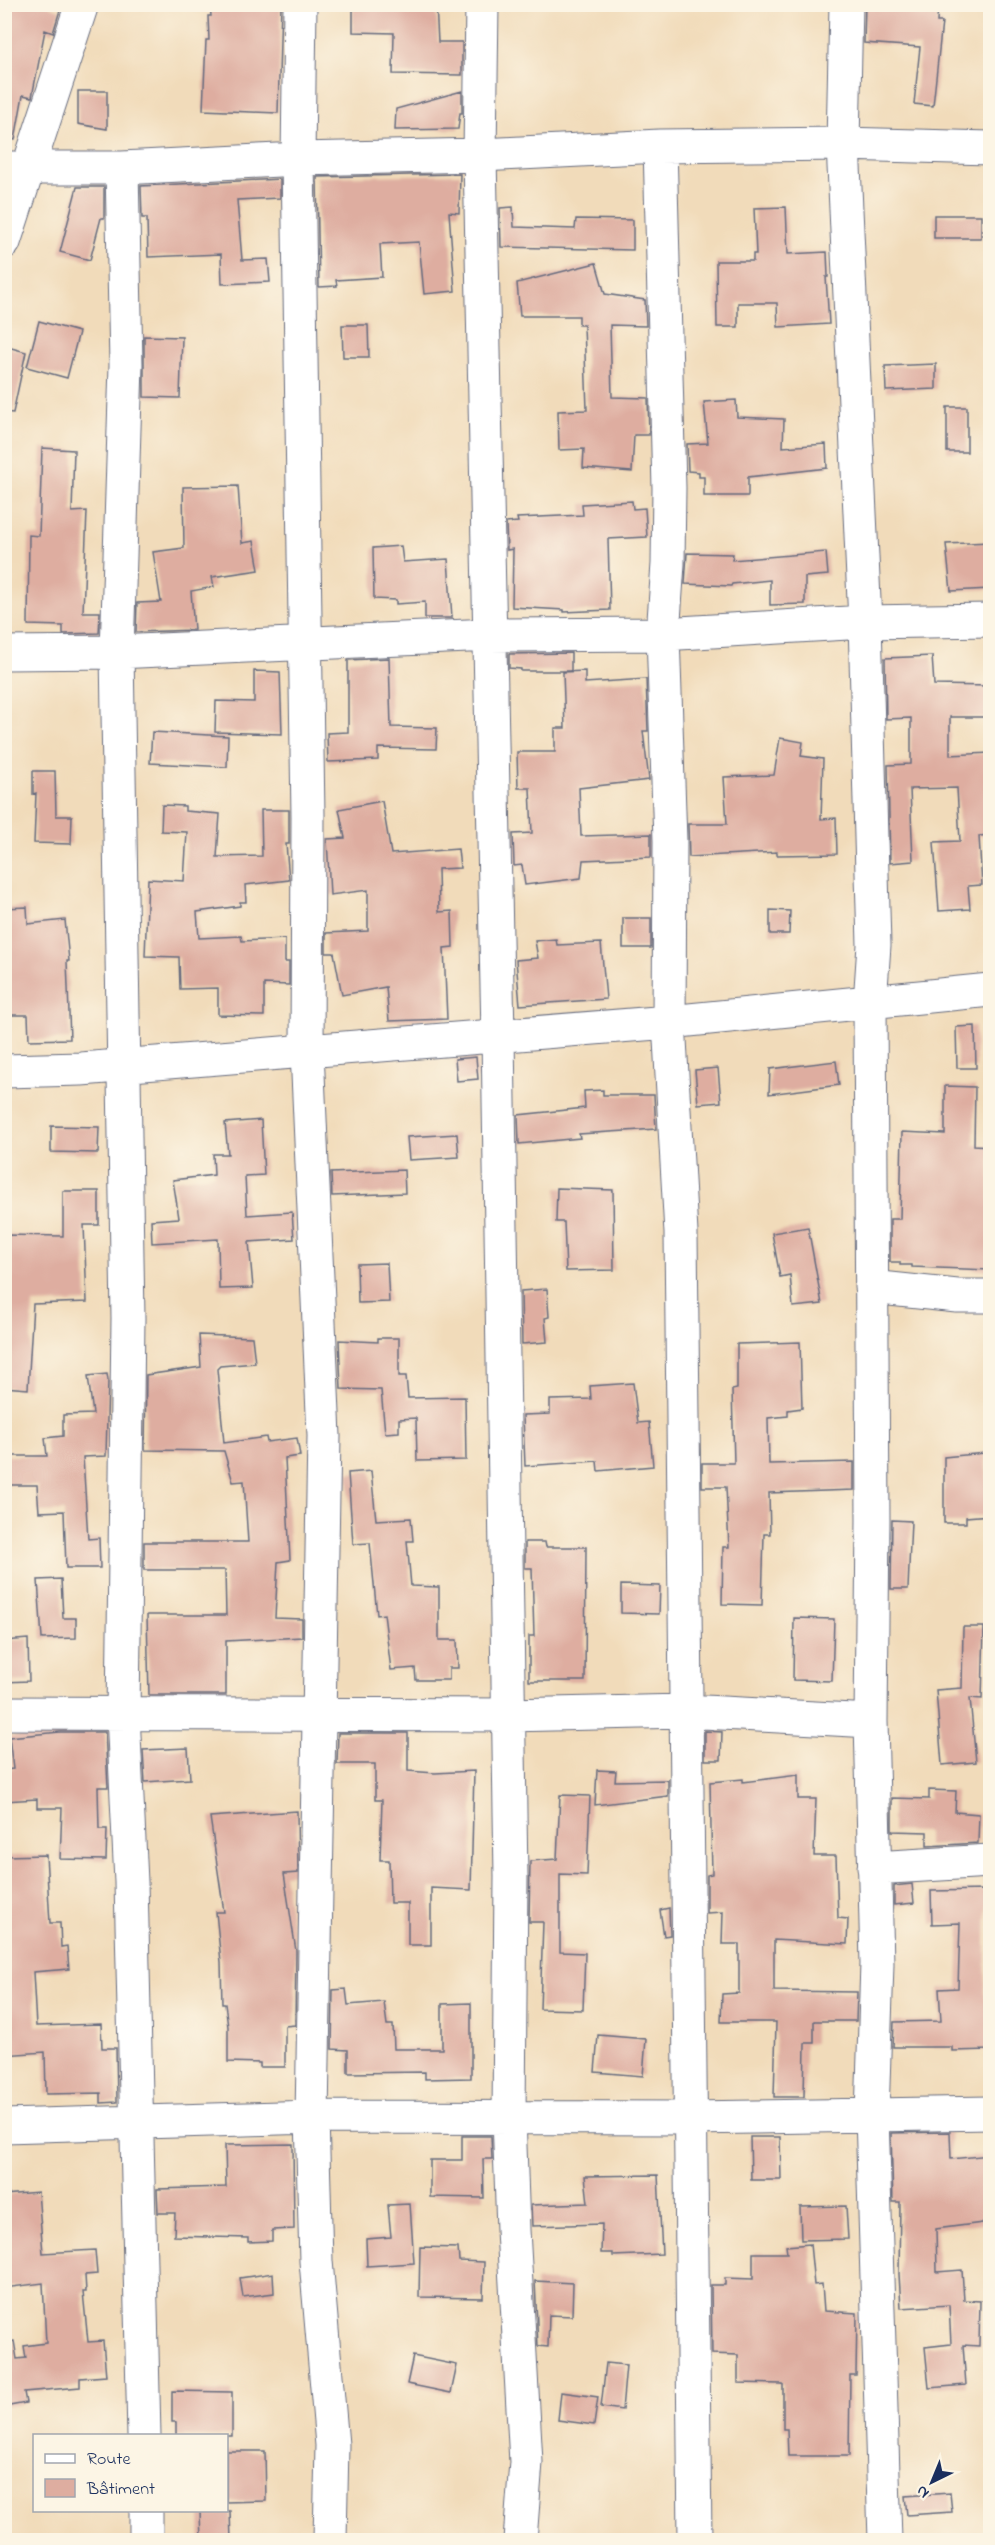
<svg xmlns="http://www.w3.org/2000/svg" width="995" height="2545" font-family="'Indie Flower',sans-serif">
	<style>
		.building { fill: #deada0 }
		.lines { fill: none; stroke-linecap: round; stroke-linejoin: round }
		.minor-casing { stroke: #666b7e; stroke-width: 35 }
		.minor { stroke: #fff; stroke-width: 33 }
	</style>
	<rect width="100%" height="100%" fill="#fcf5e5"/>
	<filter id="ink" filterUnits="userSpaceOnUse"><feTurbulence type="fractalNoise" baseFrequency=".0167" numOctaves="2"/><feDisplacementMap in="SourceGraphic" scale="12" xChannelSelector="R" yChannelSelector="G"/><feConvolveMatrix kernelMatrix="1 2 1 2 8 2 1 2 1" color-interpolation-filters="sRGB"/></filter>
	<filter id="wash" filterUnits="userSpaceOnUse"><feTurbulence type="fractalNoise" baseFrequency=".008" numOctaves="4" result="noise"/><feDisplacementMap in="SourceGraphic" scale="24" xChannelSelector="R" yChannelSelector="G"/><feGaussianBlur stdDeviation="1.35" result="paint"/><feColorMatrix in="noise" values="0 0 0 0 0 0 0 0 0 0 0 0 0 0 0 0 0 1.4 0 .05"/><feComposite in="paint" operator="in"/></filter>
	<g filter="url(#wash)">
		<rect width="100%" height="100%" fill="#f1dbba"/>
		<g id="blocks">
			<path class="building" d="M4 4H44L60 10 53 33 45 30 32 97 23 95 15 140 4 139Z
				M210 4H281L278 113 203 110 206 40H209L208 16H211Z
				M353 4H436L438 42H462V75L393 74 394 33 353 32Z
				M865 4H938L937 22H942L933 106 914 104 920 47 864 43Z
				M78 91H107V129L78 124Z
				M462 91V113H460L458 129 395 130 396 109Z
				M460 174 459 213 449 212 455 291 424 294 419 242 380 244 382 277 336 280 337 286 319 287 317 177Z
				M280 179V198L237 200 242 260 268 259 270 282 222 284 221 254 148 257 147 218H142L141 186Z
				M77 187H104V218H101L90 260 60 252Z
				M513 207 514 227 575 229 576 219 633 220V250L501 247 500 208Z
				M786 207 788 254 827 252 828 277H826L829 324 778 327 777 303H738V327H717L716 261H753V254H756L754 208Z
				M934 215H981V238H934Z
				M596 263 605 294 645 300 646 326 610 325 612 397 648 398 649 435H634L632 472 583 468 584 449 559 450 558 411 587 410 584 325H579V316H520L517 283Z
				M39 321 79 332 67 378 27 367Z
				M342 325H368L369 357H343Z
				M144 336 182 337 180 398 144 397Z
				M4 346 26 352 13 413 4 412Z
				M936 364V389L886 391 885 366Z
				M736 400 737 417 784 419 783 447 826 444 827 468 748 477V496H704V477H699V472L688 471 687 444 708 443 704 402Z
				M947 407H967V452H947Z
				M42 448 74 450 72 512 87 511 83 612H100L99 633 63 634V626L28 625 29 535 39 536Z
				M238 486 242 543 254 541 259 570 212 577 214 587 191 591 194 630 136 632 137 603 161 602 153 552 184 548 183 487Z
				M632 501 633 509 645 508 647 537 608 539 610 610 564 612V610L512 607 513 549 507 550 506 523 518 522 517 518 583 515 582 504Z
				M990 542V589L951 591 946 544Z
				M401 546 403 562 448 559 452 618H425V602L396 604V600L374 599 373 548Z
				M826 552 828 575 805 577V604L770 605V580L732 584 731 586 685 584 687 553 733 554 732 560Z
				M571 653V671H521V669L509 668V654Z
				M932 656 934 685 990 686V717H950V755L990 753V835L979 836 982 885 968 886 970 909 939 911 934 842 960 841 957 788 910 789 913 861 890 863 888 765 911 764V718L886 719 885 658Z
				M389 658 391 727 437 728 436 749 378 748V760L328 762 327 733 348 732V660Z
				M254 671 280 672 282 734 215 732 216 701 254 702Z
				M585 671V683L646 679 648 731H643L649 780 579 788 581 836 651 834V857L583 860 581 878 525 885 522 865 514 866 513 834 532 833 530 788H518L517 752H555V728H565L563 672Z
				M152 732 228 736 227 767 150 763Z
				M780 738 803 742 801 756 823 759 821 819 836 818 837 854 777 855V852L689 857 688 824H727L724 777 774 775Z
				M33 771H55L56 816H72L71 844 34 843 36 793 33 794Z
				M382 801 391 854 458 849 460 868 438 869 439 912 452 911 453 947 444 948 447 1019 389 1021 386 987 342 995 334 953H326V933L368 931V890L330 895 327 839 345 838 339 809Z
				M162 805 185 806V811L220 814 217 857 262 856 261 810H289V844H286L289 880 245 885 246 902H240V906L197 912 199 938 241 936 242 941 285 939V962H289V985L264 984V1016L218 1015V988L180 989 179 957 145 956 148 879 184 881 187 832 161 831Z
				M27 907 28 924 65 920 69 961H67L70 1039 29 1040 28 1015H4V908Z
				M770 910 790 911 789 934H770Z
				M623 918H651V948H623Z
				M556 939 557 945 601 943 606 999 520 1005 516 960 538 958 535 941Z
				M975 1026 976 1068H957L956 1027Z
				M476 1057 478 1079 457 1081 455 1059Z
				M836 1061 839 1085 769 1094 770 1069Z
				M718 1068 721 1102 698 1104 695 1070Z
				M945 1086 975 1087 974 1145 990 1146V1270L912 1267V1265H900V1262H890V1219H900L902 1132 945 1134Z
				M603 1090V1095H654L656 1129 579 1134 580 1138 519 1144 518 1115 585 1108 584 1091Z
				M261 1120 264 1175 245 1176 247 1215 292 1212 294 1239 249 1242 253 1288 219 1289 218 1239 152 1243 151 1220 179 1218 173 1180 214 1175 213 1154H228L225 1123Z
				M51 1126 99 1127 98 1153 51 1152Z
				M457 1134 459 1157 409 1160 407 1137Z
				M404 1170 405 1193 332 1196 331 1173Z
				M557 1188 613 1190 614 1270 566 1271 564 1222H556Z
				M63 1191H99V1225H84L87 1302 33 1304 28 1389 4 1387 7 1260H4V1235L63 1236Z
				M808 1227 822 1304 793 1307 790 1275 780 1277 772 1233Z
				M387 1263 389 1302 358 1303 357 1264Z
				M547 1289 549 1317 545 1318 547 1342 522 1344 521 1291Z
				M199 1335 252 1337 255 1363 220 1366 217 1369 224 1443 266 1437 267 1442 297 1438 300 1456 285 1458 290 1560 278 1562 275 1618 302 1619V1637L226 1641V1695H149L147 1615H226L225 1570H144V1542H248L244 1481 233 1482 224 1451 145 1450 146 1375 201 1367Z
				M378 1338H399V1376H406L408 1398 465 1397 466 1460 417 1461 416 1418 399 1419V1432L385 1433 381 1390 341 1389 339 1340 378 1342Z
				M800 1342 802 1408 788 1410V1416L768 1418 769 1464 854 1462V1490L769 1493 770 1534H764L762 1605 722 1604 723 1547H729L726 1487H702V1463H734L732 1390 737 1389V1344Z
				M107 1374 108 1380 106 1456 83 1457 88 1539 99 1538 100 1568H66L64 1511 39 1512 37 1485H4V1456H47L45 1438 63 1436V1415L93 1414 88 1376Z
				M633 1383 638 1423 649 1422 653 1466 598 1471 597 1461 525 1466 523 1415 550 1414V1400L591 1399 590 1386Z
				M985 1453 990 1515 966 1517V1523H944V1457Z
				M371 1471 376 1520 411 1518 413 1541H407L411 1586 439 1587V1640H457L458 1668H449V1680H416L415 1668 391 1670 384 1614 377 1615 370 1543 353 1544 348 1473Z
				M892 1520 911 1521 908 1589H891Z
				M525 1542H545L546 1547H586L585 1681H529V1636H534L532 1568H525Z
				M61 1579 63 1618H76V1638L42 1639 38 1580Z
				M621 1585 660 1586 659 1614 621 1613Z
				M794 1618 834 1619 832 1681 793 1680Z
				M963 1627H984L982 1699 970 1698 976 1762 942 1765 936 1690 962 1688Z
				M28 1639 29 1681 4 1682V1641Z
				M705 1731 722 1732 721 1760H705Z
				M60 1732H105L108 1787H98L99 1829H107L106 1860 60 1859 62 1808H37V1799L4 1801V1770L13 1769 9 1737Z
				M338 1733H408V1771L435 1773 474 1771 471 1890 431 1888V1945H408V1903H390L389 1860H380L382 1800H375V1764H337Z
				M188 1748 190 1779 145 1782 143 1750Z
				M597 1770 616 1771 615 1781 668 1780V1796L595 1805Z
				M798 1775V1799H816L814 1856H836L838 1918 848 1919 847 1944 774 1940V1991L857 1992 856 2021H814V2043H805L804 2097H774L776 2022H721L722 1994 739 1993V1944H722L723 1912 707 1913V1875L712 1874 710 1782 743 1779V1782Z
				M929 1790 956 1791 955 1812 979 1814 978 1843 927 1846V1832L892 1831V1798L929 1799Z
				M560 1795 590 1796 587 1875 560 1874V1952L585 1953 583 2010 540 2009 543 1922H529L530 1861 557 1859Z
				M297 1811 298 1873 284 1874 296 1951 295 2025 285 2026V2067H260V2063L228 2062V2027L225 2004H222L221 1962 216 1912H224L210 1817Z
				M46 1855 50 1923H60L61 1947 67 1946 69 1969 33 1972 36 2026 101 2024 102 2048H116L117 2102 101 2103V2093L46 2094 45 2052 4 2055V2024H8L4 1954 8 1876H4V1856Z
				M912 1884 914 1903 894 1905V1886Z
				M987 1890 985 1999H990V2050L952 2051V2047H893L894 2022 941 2021 939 1989 958 1988 960 1923 932 1924 931 1891Z
				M669 1908 670 1935 664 1936 660 1910Z
				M346 1989 348 2005 384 2002 387 2025H393L394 2049H442V2004L471 2003V2078L425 2079V2072L348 2073V2050L332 2049 333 1990Z
				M598 2035 646 2039 643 2076 595 2072Z
				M950 2132 951 2159 990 2155V2222L936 2229 937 2272 962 2270 964 2300 980 2301 979 2346 963 2345 966 2385 929 2388 925 2347 951 2344 949 2305 901 2308 899 2274 900 2202H893L891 2133Z
				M462 2136H491L492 2159H483L484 2198 430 2197V2160H462Z
				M750 2137H780L781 2180H751Z
				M293 2144 294 2229 272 2230V2241L248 2242V2238L174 2236 175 2213H158L157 2189 226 2187 225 2145Z
				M658 2175 662 2254 613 2256V2253H601L602 2224 532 2226 531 2205 588 2203 585 2176Z
				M38 2192 43 2253 95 2250 97 2274 85 2275 86 2292H83L88 2342 103 2341 106 2376 80 2378V2387L24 2392 26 2403 4 2407V2342L14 2341 17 2359 26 2358 24 2346 46 2343 43 2283 4 2288V2195Z
				M410 2204 414 2263 367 2266 366 2239 391 2237 388 2205Z
				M846 2206 848 2239 801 2240 800 2207Z
				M810 2244 814 2285 822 2284 824 2311 857 2313 856 2375H850L849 2456H788L787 2429H783V2384L738 2383V2355L712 2354 711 2285H725V2278L753 2279V2253H787L786 2246Z
				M420 2247 458 2248 459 2261 484 2262 483 2298 419 2297Z
				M273 2273 274 2293 243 2297 240 2278Z
				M535 2281 573 2283 572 2316 549 2315 548 2347 538 2346Z
				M413 2356 457 2365 451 2393 407 2384Z
				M606 2363 626 2365 622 2410 601 2407Z
				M172 2391 232 2392V2436H176V2422H172Z
				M561 2392 598 2397 594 2425 558 2420Z
				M226 2451H265L266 2501 226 2502Z
				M950 2493 952 2512 907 2515 905 2496Z
				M200 2511H230L231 2541H201Z"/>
		</g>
	</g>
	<g filter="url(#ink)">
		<use href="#blocks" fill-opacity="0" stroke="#666b7e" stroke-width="1.5"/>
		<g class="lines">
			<defs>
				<path id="minor" d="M300 4 298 159 308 816 307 1051 324 1436 312 2117 316 2261 332 2445 330 2540
					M482 4 480 155 498 1036 511 1877 509 2117 513 2230 526 2462 520 2540
					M846 4 843 144 865 622 874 945 870 1003 873 1520 871 1721 877 1964 872 2115 885 2540
					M660 146 669 488 668 564 663 634 670 841 669 1022 681 1233 695 2540
					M4 168H122L298 159 480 155 660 146 843 144 990 148
					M122 168 126 365 117 652 128 1318 123 1714 131 1882 144 2436
					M4 242 82 4
					M4 653 117 652 490 635 663 634 865 622 990 620
					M4 1071 81 1069 669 1022 990 990
					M871 1287 957 1296H990
					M4 1713 508 1715 685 1711 871 1721
					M874 1868 990 1861
					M4 2126 312 2117 690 2118 990 2113
					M146 2540V2510"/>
			</defs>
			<use href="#minor" class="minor-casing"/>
			<use href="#minor" class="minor"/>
		</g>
	</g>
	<rect width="995" height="2545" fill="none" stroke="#fcf5e5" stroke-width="24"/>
	<rect x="33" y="2434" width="195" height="78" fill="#fcf5e5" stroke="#a2a6af" stroke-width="1.5"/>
	<rect x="45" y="2454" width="30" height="9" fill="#ffffff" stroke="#a2a6af" stroke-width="1.5"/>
	<text x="87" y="2464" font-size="18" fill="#1b2f5e">Route</text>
	<rect x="45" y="2479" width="30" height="18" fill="#deada0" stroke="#a2a6af" stroke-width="1.5"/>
	<text x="87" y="2494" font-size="18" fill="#1b2f5e">Bâtiment</text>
	<g transform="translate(932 2482) rotate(223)" stroke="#fcf5e5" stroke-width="4.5" paint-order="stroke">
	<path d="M0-4.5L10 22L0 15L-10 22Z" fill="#1b2f5e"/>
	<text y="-9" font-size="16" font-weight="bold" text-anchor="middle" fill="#1b2f5e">N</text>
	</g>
</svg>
